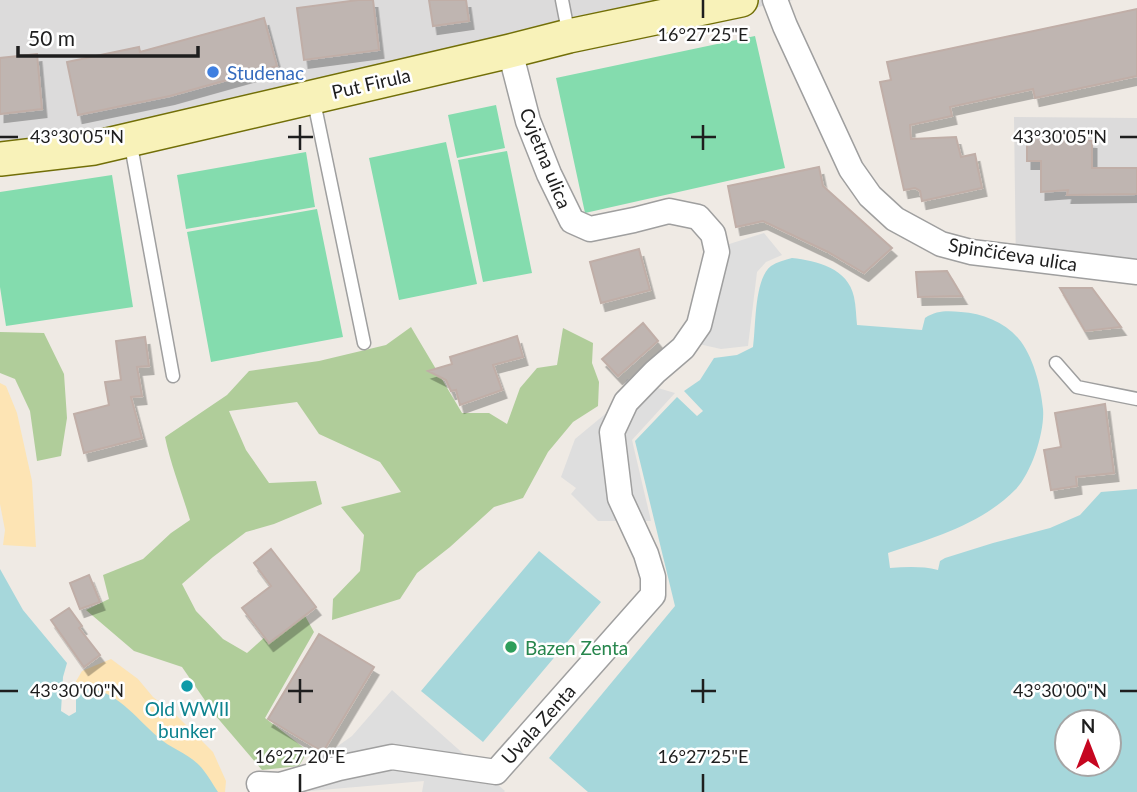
<svg xmlns="http://www.w3.org/2000/svg" width="1137" height="792" font-family="Lato,sans-serif">
	<style>
		.residential { fill: #dcdbdb }
		.forest { fill: #b0cd9a }
		.sand { fill: #fde4b4 }
		.pitch { fill: #84dcae }
		.parking { fill: #dedede }
		.water { fill: #a6d7db; fill-rule: evenodd }
		.building { fill: #bfb5b1; stroke: #c0aea7; stroke-width: 2; filter: url(#shadow) }
		.lines { fill: none; stroke-linecap: round; stroke-linejoin: round }
		.lane-casing { stroke: #9f9f9f; stroke-width: 15 }
		.street-casing { stroke: #9f9f9f; stroke-width: 27 }
		.secondary-casing { stroke: #726f08; stroke-width: 36 }
		.lane { stroke: #fff; stroke-width: 12 }
		.street { stroke: #fff; stroke-width: 24 }
		.secondary { stroke: #f8f2b9; stroke-width: 33 }
		.ticks { fill: none; stroke: #1e1e1e; stroke-width: 2.5 }
		.shop-dot { fill: #3f7fe0; stroke: #fff; stroke-width: 2.5 }
		.leisure-dot { fill: #2e9e5b; stroke: #fff; stroke-width: 2.5 }
		.culture-dot { fill: #0f9aa8; stroke: #fff; stroke-width: 2.5 }
		.labels { text-anchor: middle; dominant-baseline: central; stroke-width: 5; stroke-linejoin: round; paint-order: stroke }
		.shop-label { font-size: 19px; fill: #366cbe; stroke: #fff; text-anchor: start }
		.street-label { font-size: 19px; fill: #1e1e1e; stroke: #fff }
		.leisure-label { font-size: 19px; fill: #27864d; stroke: #fff; text-anchor: start }
		.culture-label { font-size: 19px; fill: #0d838f; stroke: #fff }
		.ticks-label { font-size: 18px; text-anchor: middle; fill: #1e1e1e; stroke: #fff; stroke-width: 5; stroke-linejoin: round; paint-order: stroke }
	</style>
	<defs>
		<filter id="shadow"><feDropShadow dx="4.5" dy="8" stdDeviation="0" flood-color="#0004"/></filter>
	</defs>
	<rect width="100%" height="100%" fill="#efeae4"/>
	<path class="residential" d="M0 0H793L580 43 0 166Z
		M1014 117 1137 118V283L1016 268Z"/>
	<path class="forest" d="M411 327 462 413H489L507 424 520 388 537 368 557 365 563 328 593 343 592 363 599 382 598 406 573 422 548 452 523 498 494 507 450 547 417 573 400 599 332 620 333 599 360 571 364 535 341 507 401 492 380 462 319 434 297 402 229 411 246 450 269 483 316 481 322 504 274 524 246 532 213 557 182 584 196 611 223 639 247 653 266 636 304 614 314 632 265 718 308 751 299 766 262 770 215 715 182 667 134 651 86 610 109 599 103 575 143 559 171 533 190 520C182 492 171 466 165 437L227 395 249 371 319 361 386 345Z
		M0 332 44 333 64 374 67 418 61 456 37 461 30 411 15 379 0 373Z"/>
	<path class="sand" d="M0 383 6 386 17 413 32 481 36 547 3 545 5 530 0 504Z
		M111 659 138 679 153 697 174 713 213 752 226 781 225 792H193L82 693 75 683 82 671Z"/>
	<path class="pitch" d="M755 36 785 168 585 213 556 78Z
		M496 105 505 148 457 158 448 115Z
		M446 142 477 284 399 300 369 158Z
		M507 151 532 273 483 282 458 160Z
		M306 152 315 207 186 229 177 175Z
		M112 175 133 307 6 326 0 287V192Z
		M317 209 343 337 211 362 187 232Z"/>
	<path class="parking" d="M764 233 782 255 766 262 757 272 748 346 721 349 676 339 706 320 723 246Z
		M627 379 675 393 632 440 651 521H598L571 494 576 488 561 477 575 439 610 410Z
		M392 690 505 791 504 792H422L424 781 299 792 308 767 352 736Z"/>
	<path class="water" d="M792 258C817 261 848 268 854 297 856 306 856 316 857 325L922 330 925 318C937 310 948 311 961 312 982 313 1004 322 1018 338 1033 355 1041 387 1043 409 1045 431 1032 472 1016 489 982 524 933 538 888 553L890 568C906 567 922 566 938 570L940 561 945 558 993 543 1050 528 1080 515 1101 492 1137 489V792H588L549 758 675 606 635 441 677 397 697 416 703 411 684 391 700 380 714 358 737 355 753 347C756 327 754 279 771 266 777 262 785 260 792 258ZM1067 722H1109V764H1067Z
		M539 551 601 602 483 742 421 691Z
		M0 569 23 610 67 663 63 677 61 711 69 716 76 712V689C113 684 133 716 158 737 170 748 187 753 199 765 206 772 212 783 218 792H0Z"/>
	<path class="building" d="M358 0H373L379 50 304 60 297 8Z
		M429 0H466L469 21 433 26Z
		M1137 9V76L1035 98 1033 89 950 107 952 116 910 125 911 139 956 137 961 157 975 154 982 188 922 201 920 191 915 188 904 190 880 82 891 80 887 62Z
		M264 18 277 66 170 96 78 115 67 62 139 47 140 52Z
		M37 54 42 109 0 114V58Z
		M1080 132V140L1092 141V168H1137V194L1067 195 1068 190 1041 192V161H1027V141H1034V134Z
		M819 167 823 186 892 248 864 273 828 252 763 221 736 227 728 186Z
		M639 249 650 290 601 303 590 262Z
		M947 271 962 296 918 297 916 272Z
		M1060 288H1092L1121 327 1085 331Z
		M643 323 658 341 618 376 602 359Z
		M517 336 523 357 493 365 502 390 460 405 456 390 451 391 446 380 428 371 452 364 450 357Z
		M145 337 149 366 137 367 142 396 131 397 142 438 84 453 74 414 109 405 105 382 121 380 116 341Z
		M1105 404 1114 473 1076 477 1077 486 1051 490 1044 450 1061 447 1055 413Z
		M271 549 316 607 269 643 242 608 271 586 254 563Z
		M89 575 100 602 80 609 70 583Z
		M69 608 82 626 79 628 100 655 84 667 51 620Z
		M319 634 374 667 323 752 268 719Z"/>
	<g class="lines">
		<defs>
			<path id="lane" d="M562 0 569 36
				M313 97 364 343
				M130 140 173 376
				M1056 363 1077 387 1137 399"/>
			<path id="street" d="M775 0 785 26 851 169 870 196 895 219 941 244 971 252 1137 272
				M259 784 280 785 339 768 392 757 496 772 653 595V577L646 554 620 498 612 432 626 402 655 372 683 348 699 325 717 252 713 234 698 217 669 211 634 220 590 229 572 221 549 174 528 121 510 51"/>
			<path id="secondary" d="M0 159 94 148 510 51 569 36 741 0"/>
		</defs>
		<use href="#lane" class="lane-casing"/>
		<use href="#street" class="street-casing"/>
		<use href="#secondary" class="secondary-casing"/>
		<use href="#lane" class="lane"/>
		<use href="#street" class="street"/>
		<use href="#secondary" class="secondary"/>
	</g>
	<path class="ticks" d="M703 0V18M300 125V150M703 125V150M0 137H18M288 137H313M691 137H716M1120 137H1137M300 679V703M703 679V703M0 691H18M288 691H313M691 691H716M1120 691H1137M300 774V792M703 774V792"/>
	<circle class="shop-dot" cx="213" cy="72" r="7"/>
	<circle class="leisure-dot" cx="511" cy="647" r="7"/>
	<circle class="culture-dot" cx="187" cy="686" r="7"/>
	<g class="labels">
		<g class="shop-label">
			<text x="227" y="72">Studenac</text>
		</g>
		<g class="street-label">
			<text transform="translate(371 83) rotate(-13)">Put Firula</text>
			<text transform="translate(546 158) rotate(68)">Cvjetna ulica</text>
			<text transform="translate(1013 254) rotate(9)">Spinčićeva ulica</text>
			<text transform="translate(538 724) rotate(-48)">Uvala Zenta</text>
		</g>
		<g class="leisure-label">
			<text x="525" y="647">Bazen Zenta</text>
		</g>
		<g class="culture-label">
			<text x="187" y="708">Old WWII<tspan x="187" dy="22">bunker</tspan></text>
		</g>
	</g>
	<g class="ticks-label">
		<text x="703" y="41">16°27'25"E</text>
		<text x="77" y="143">43°30'05"N</text>
		<text x="1060" y="143">43°30'05"N</text>
		<text x="77" y="697">43°30'00"N</text>
		<text x="1060" y="697">43°30'00"N</text>
		<text x="300" y="763">16°27'20"E</text>
		<text x="703" y="763">16°27'25"E</text>
	</g>
	<g transform="translate(1088 743)"><circle r="33" fill="#ffffff" stroke="#a5a5a5" stroke-width="2"/>
	<path d="M0-5L12 26L0 18L-12 26Z" fill="#c60620"/>
	<text y="-10" font-size="19" font-weight="bold" text-anchor="middle" fill="#1e1e1e">N</text>
	</g>
	<path d="M18 46v10h180v-10" fill="none" stroke="#1e1e1e" stroke-width="3.5"/>
	<text x="28" y="46" font-size="21" fill="#1e1e1e" stroke="#ffffff" stroke-width="5" paint-order="stroke">50 m</text>
</svg>
